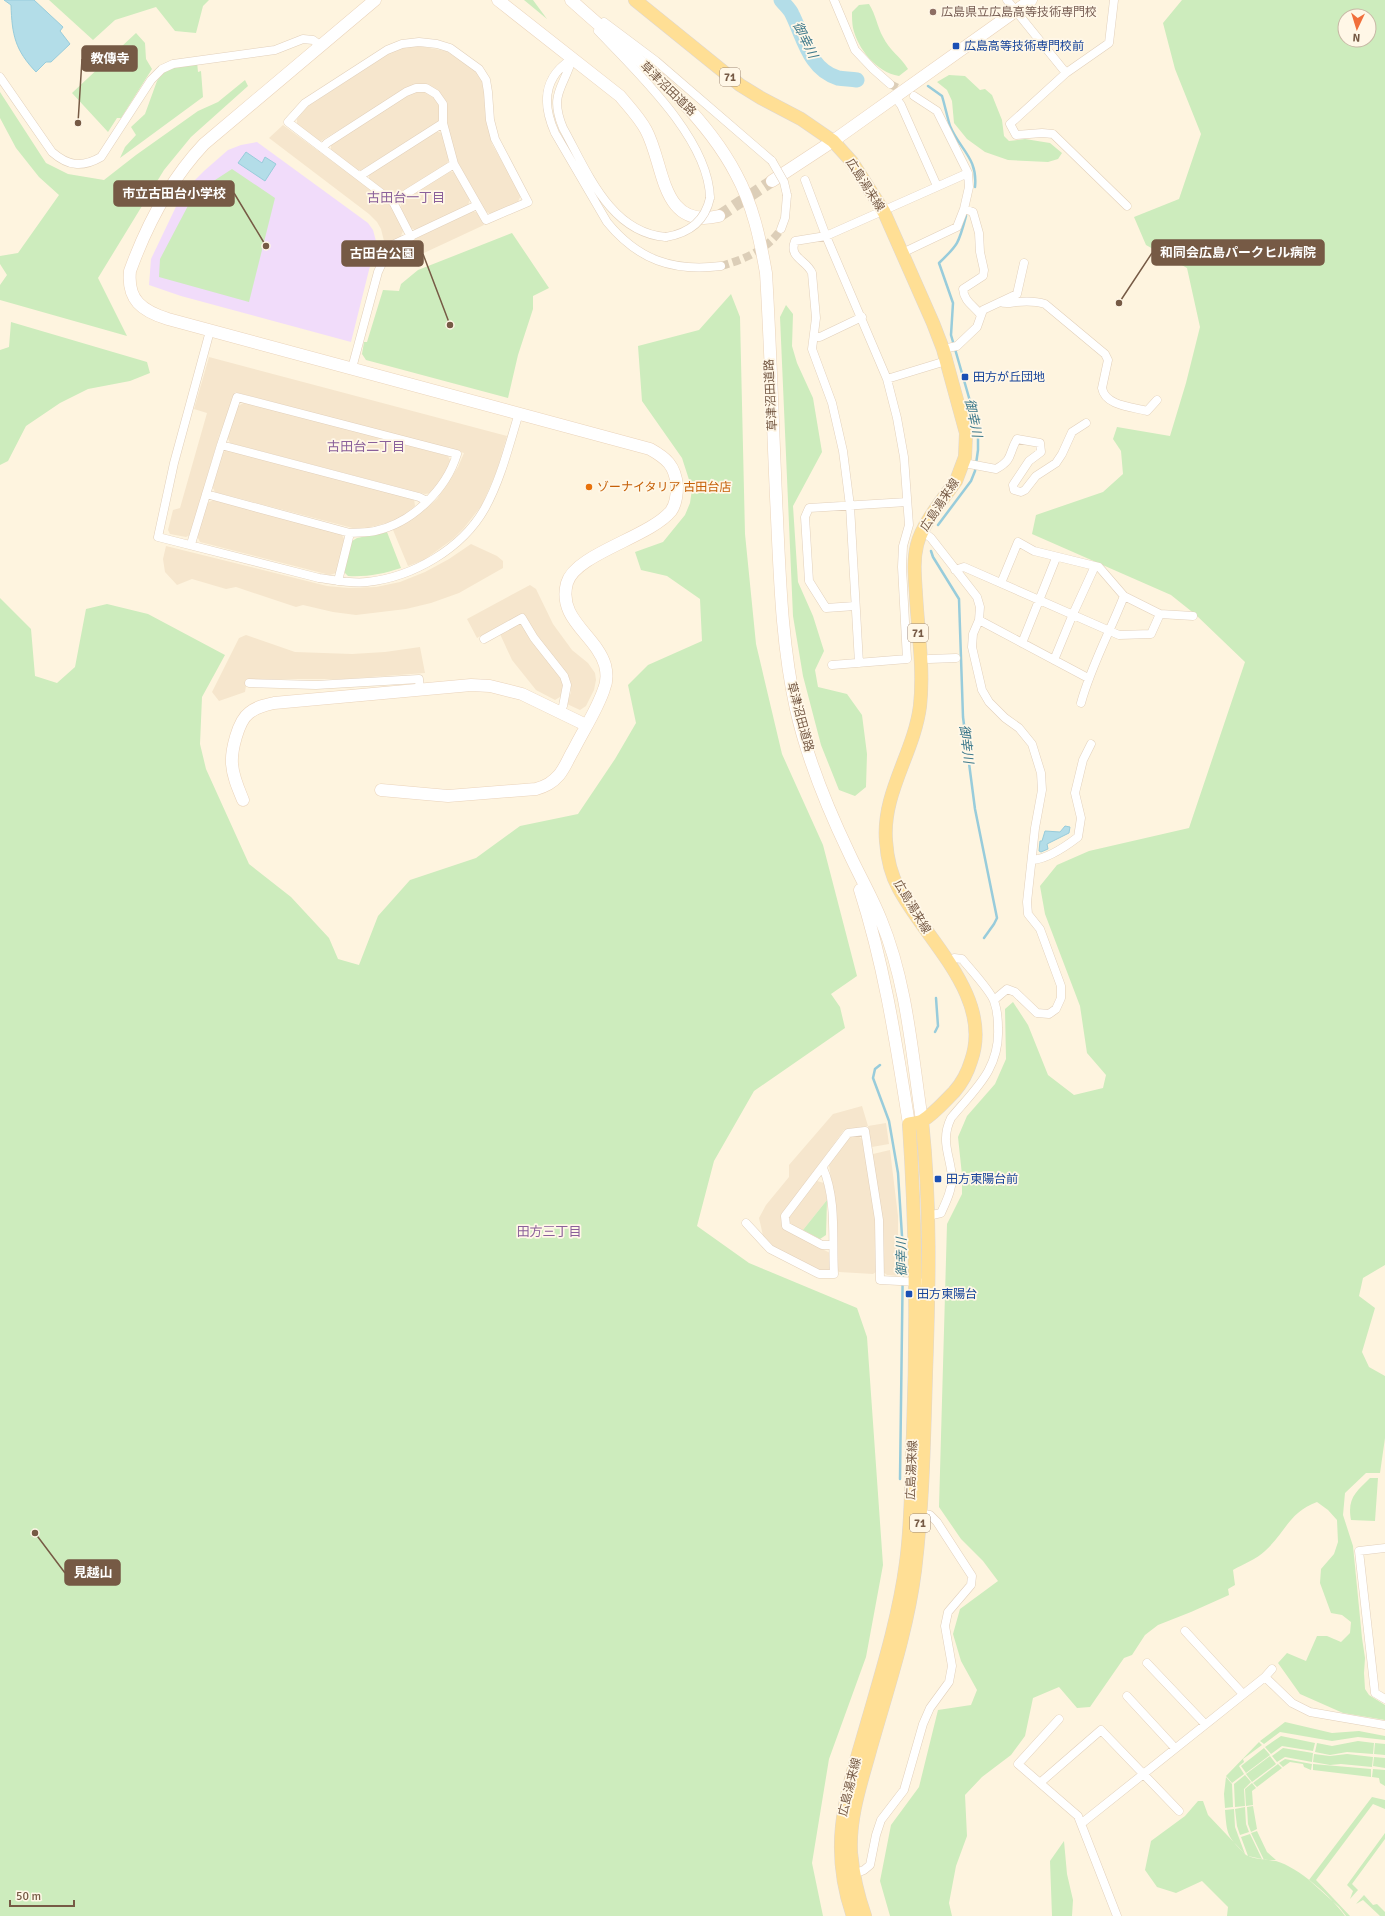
<svg xmlns="http://www.w3.org/2000/svg" width="1385" height="1916" font-family="Signika,'Noto Sans JP',sans-serif">
	<style>
		.residential { fill: #f6e6cd }
		.education { fill: #f1dcfa }
		.green { fill: #cdecbd; fill-rule: evenodd }
		.water { fill: #b3dde8; stroke: #98ccdb }
		.lines { fill: none; stroke-linecap: round; stroke-linejoin: round }
		.stream { stroke: #98ccdb; stroke-width: 2.5 }
		.river { stroke: #b3dde8; stroke-width: 15 }
		.street-tunnel { stroke: #dcceb8; stroke-width: 8; stroke-dasharray: 8 4; stroke-linecap: butt }
		.secondary-tunnel { stroke: #dcceb8; stroke-width: 12; stroke-dasharray: 12 6; stroke-linecap: butt }
		.street-casing { stroke: #e2d0bb; stroke-width: 9 }
		.secondary-casing { stroke: #ead3ba; stroke-width: 13 }
		.primary-casing { stroke: #ded7d2; stroke-width: 14 }
		.street { stroke: #fff; stroke-width: 8 }
		.secondary { stroke: #fff; stroke-width: 12 }
		.primary { stroke: #ffdf95; stroke-width: 13 }
		.street-bridge-casing { stroke: #e2d0bb; stroke-width: 9; stroke-linecap: butt }
		.street-bridge { stroke: #fff; stroke-width: 8 }
		.education-dot { fill: #8d6e63; stroke: #fff7e7; stroke-width: 1.5 }
		.transit-dot { fill: #1a4fb4; stroke: #fff7e7; stroke-width: 1.5 }
		.food-dot { fill: #e8710a; stroke: #fff7e7; stroke-width: 1.5 }
		.labels { text-anchor: middle; dominant-baseline: central; stroke-width: 3.5; stroke-linejoin: round; paint-order: stroke }
		.shield { fill: #fff7e7; stroke: #9f8976; stroke-width: 1 }
		.shield-label { font-size: 11px; font-weight: bold; fill: #765a45 }
		.education-label { font-size: 12px; fill: #785e54; stroke: #fff7e7; text-anchor: start }
		.transit-label { font-size: 12px; fill: #164399; stroke: #fff7e7; text-anchor: start }
		.street-label { font-size: 12px; fill: #765a45; stroke: #fff7e7 }
		.food-label { font-size: 12px; fill: #c56008; stroke: #fff7e7; text-anchor: start }
		.water-label { font-size: 13px; font-style: italic; fill: #3d798b; stroke: #fff7e7 }
		.neighbourhood-label { font-size: 13px; fill: #8a609a; stroke: #fff7e7 }
		.leader { fill: none; stroke: #765a45; stroke-width: 1.5 }
		.callout-dot { fill: #765a45; stroke: #fff7e7; stroke-width: 1.5 }
		.callout { fill: #765a45; stroke: #765a45; stroke-width: 1.5 }
		.callout-label { font-size: 13px; text-anchor: middle; font-weight: bold; fill: #fff }
	</style>
	<rect width="100%" height="100%" fill="#fef4df"/>
	<path class="residential" d="M418 46 446 51 476 71 482 81 485 91 486 117 492 144 521 195 518 202 492 214 486 212 456 159 448 131 446 104 444 98 437 90 428 85 418 84 410 86 321 141 315 140 297 125V119L307 107 388 54 401 48Z
		M417 91H424L436 99 440 107V117L437 123 361 170H355L331 151V144L407 96Z
		M283 125 385 200 394 209 400 221 403 231 400 238 385 245 381 229 377 222 369 214 269 138Z
		M435 131 442 133 449 158 447 164 395 196H389L369 180V173Z
		M450 171 456 173 470 198 468 206 415 230 409 227 400 208 402 201Z
		M473 211 478 213 484 225 396 266 390 254 396 248Z
		M209 357 507 436 496 473 482 505 464 528 453 539 424 560 408 566 393 530 422 512 437 499 458 467 464 453 235 392 219 436 190 535 186 537 170 534 168 530 173 510 180 508 207 413 194 409Z
		M245 402 448 456 451 462 439 484 432 493 425 494 230 443 227 436 238 406Z
		M227 450 414 499 415 506 401 517 390 522 360 530 215 492 212 486 222 453Z
		M213 500 341 534 345 540 336 573 330 575 200 542 197 536 207 503Z
		M471 544 497 556 503 561V568L459 593 431 603 406 609 356 615 333 612 303 605 296 607 236 587 226 589 192 579 177 585 165 572 163 559 166 546 327 586 349 588 376 587 400 582 425 572 449 559Z
		M530 585 536 589 553 624 572 650 588 663 595 673 596 680 594 690 586 706 580 710 567 704 571 692V683L568 675 534 632 523 613 477 638 467 619Z
		M517 624 523 626 561 676 564 689 560 697 555 700 536 690 512 660 500 634Z
		M246 635 295 652 352 654 385 652 420 647 425 673 344 679H247L245 692 219 701 212 692 239 638Z
		M862 1106 868 1126 886 1123 889 1144 872 1147 868 1126 844 1130 782 1215 783 1229 830 1253V1270H820L773 1247 764 1240 759 1218 766 1205 789 1177V1165L833 1114Z
		M858 1136 862 1139 875 1218 876 1272 873 1274 839 1272 836 1268 834 1200 829 1165 850 1137Z
		M890 1150 898 1216V1276L887 1275 883 1272 873 1154Z
		M817 1181 824 1183 827 1200 803 1230 789 1223V1217Z"/>
	<path class="education" d="M257 142 368 223 373 230 376 241 375 251 369 270 351 342 181 296 149 285 151 259 183 192 204 171 228 150 241 145Z"/>
	<path class="green" d="M49 0H209L203 6 196 33 175 31 156 7 115 20 93 40Z
		M524 0H533L547 19Z
		M1182 0H1385V1265L1363 1278 1359 1296 1375 1308 1362 1352 1369 1367 1385 1376V1438L1380 1473H1366L1345 1493 1343 1515 1353 1546 1362 1638 1365 1658 1364 1673 1365 1689 1369 1695 1385 1705V1720L1343 1713 1300 1694 1278 1663 1287 1653 1306 1661 1317 1636H1327L1341 1642 1350 1633 1351 1622 1342 1615 1331 1613 1320 1583 1321 1569 1334 1554 1338 1542 1337 1520 1328 1510 1317 1502C1289 1512 1285 1533 1265 1551 1257 1559 1243 1564 1233 1570L1235 1585 1228 1589 1229 1595 1191 1612 1158 1625 1145 1635 1132 1655 1124 1658 1090 1707 1077 1708 1059 1687 1033 1698 1025 1736 1011 1755 982 1777 965 1795 967 1836 956 1866 949 1903 952 1916H890L880 1881 891 1825 919 1787 938 1710 971 1705 977 1690 961 1661 953 1634 960 1609 998 1581 983 1561 961 1539 939 1507 947 1224 962 1194V1175L958 1137 967 1116 995 1084 1006 1059 1005 1009 1013 1002 1028 1025 1048 1075 1074 1095 1103 1088 1106 1075 1087 1053 1080 1006 1045 914 1040 886 1057 865 1089 851 1189 828 1245 662 1196 615 1171 595 1032 534 1036 515 1103 492 1123 474 1121 451 1113 439 1117 427 1170 436 1186 383 1200 327 1187 268 1146 245 1134 217 1179 199 1201 134 1175 69 1163 23ZM1345 16H1369V40H1345Z
		M869 4C876 15 877 26 883 37 889 50 901 57 908 69L899 76C876 72 858 49 853 28 852 23 852 17 852 12L859 5Z
		M136 33 145 43 146 59 152 69 121 118H117L108 132 72 93Z
		M197 62 198 72 201 71 203 97 120 158 125 147 136 135 131 127 145 114 157 81 165 70Z
		M949 75 965 76 980 90 985 89 992 95 1002 120 1004 136 1009 141 1025 139 1050 143 1062 153 1058 159 1048 162 1008 160 985 152 967 139 954 123 952 101 947 90 937 82Z
		M245 80 248 86 191 137 164 170 98 278 127 336 0 300V285L7 275 0 264V256L18 253 59 195 39 177 16 148 0 118V92L46 163 68 174 104 180 136 155 198 111 218 102Z
		M232 169 275 198 249 302 159 277 160 259 191 200 212 182Z
		M512 233 549 288 533 296V309L518 355 508 398 366 360 362 354 364 342H367L383 290 399 291 401 284 418 270Z
		M731 294 740 317 745 534 756 644 782 754 823 845 857 976 831 994 840 1007 845 1028 754 1091 714 1161 697 1226 749 1263 857 1308 867 1337 883 1565 866 1657 829 1759 812 1863 823 1916H0V598L31 629 35 676 57 683 75 667 86 609 107 604 148 614 225 655 202 697 200 744 206 769 249 864 291 897 329 938 338 959 359 965 378 916 410 880 476 858 520 826 578 814 615 759 636 723 628 685 648 665 702 641 700 599 667 576 641 570 635 552 663 542 685 515 690 503 692 489 682 458 642 401 638 346 699 330Z
		M786 305 793 314 792 346 797 363 813 398 822 452 793 506 798 582 813 616 824 651 815 670 818 687 847 694 862 715 867 754 866 787 855 796 839 790 821 745 803 676 793 616 780 317Z
		M11 322 147 362 150 373 130 381 88 389 60 403 26 426 8 461 0 465V350L9 347Z
		M387 532 401 568C383 574 367 577 348 576L344 572 352 541 357 538Z
		M827 1200 826 1235 820 1239 803 1230Z
		M1370 1478H1378L1375 1521 1351 1520C1347 1498 1356 1492 1370 1478Z
		M1285 1722 1332 1733 1359 1731 1385 1736V1740L1358 1737 1332 1741 1280 1732 1264 1744 1260 1741Z
		M1281 1736 1315 1743 1313 1751 1282 1746 1271 1754 1265 1747Z
		M1358 1741 1374 1743 1373 1754 1347 1752 1330 1755 1315 1752 1317 1743 1332 1746Z
		M1259 1742 1262 1745 1243 1759 1244 1762 1239 1766 1244 1774 1232 1783 1226 1776Z
		M1375 1743 1385 1744V1755L1374 1754Z
		M1264 1748 1270 1755 1246 1773 1241 1766Z
		M1283 1748 1313 1753 1312 1762 1285 1757 1277 1762 1272 1756Z
		M1314 1754 1330 1756 1347 1754 1373 1757 1372 1767 1341 1764 1330 1765 1313 1762Z
		M1270 1756 1276 1764 1252 1782 1246 1774Z
		M1374 1757 1385 1758V1768L1373 1766Z
		M1285 1759 1312 1764 1311 1770 1304 1767 1303 1764 1290 1762 1283 1767 1279 1763Z
		M1278 1764 1282 1768 1257 1787 1253 1783Z
		M1313 1764 1371 1769V1777L1313 1770Z
		M1373 1769 1385 1770V1786L1380 1783 1379 1778 1372 1777Z
		M1245 1775 1251 1782 1244 1789 1245 1806 1235 1807 1234 1784Z
		M1226 1777 1232 1784 1233 1807 1225 1808 1224 1794Z
		M1252 1783 1256 1788 1252 1791 1253 1805 1246 1806 1245 1789Z
		M1372 1797 1385 1800V1809L1373 1804 1316 1880 1350 1916H1346L1339 1907 1309 1880Z
		M1198 1801H1203L1208 1815 1246 1855C1256 1860 1265 1859 1276 1861 1298 1867 1332 1897 1345 1916H1227L1228 1907 1202 1881 1176 1893 1157 1887 1145 1870 1151 1841 1185 1816Z
		M1253 1806 1257 1829 1251 1832 1248 1824 1247 1807Z
		M1245 1807 1246 1824 1249 1832 1240 1835 1237 1826 1235 1809Z
		M1234 1809 1235 1827 1245 1854C1227 1836 1227 1835 1225 1810Z
		M1257 1831 1267 1852 1276 1860H1264L1251 1833Z
		M1385 1833V1839L1352 1884 1358 1890 1350 1899 1353 1891 1347 1885Z
		M1250 1834 1262 1859 1248 1856 1241 1837Z
		M1064 1841 1067 1874 1073 1900 1072 1916H1052L1050 1861Z
		M1364 1895 1373 1905 1377 1904 1385 1912V1916H1380L1363 1900 1356 1904Z"/>
	<path class="water" d="M4 0H34L63 27 60 31 70 44 51 62H46L36 72C15 50 12 35 11 5Z
		M246 152 262 163 265 157 276 164 265 181 238 163Z
		M1065 826 1070 827 1069 833 1047 844 1048 849 1041 852 1039 851 1040 841H1042L1045 831 1060 832Z"/>
	<g class="lines">
		<path class="stream" d="M928 86 942 96C945 106 947 116 950 126 960 150 978 158 975 187
			M938 525 971 481 975 471 978 450V429L951 335 953 303 939 263C959 244 959 242 966 216
			M931 551 933 557 959 599 963 717 975 809 997 918 994 924 984 938
			M935 1032 938 1026 936 998
			M880 1065 875 1069 873 1078 889 1121 898 1173 903 1252 900 1479"/>
		<path class="river" d="M781 0C784 4 790 9 792 14 804 38 809 69 838 78 844 79 851 79 857 80"/>
		<path class="street-tunnel" d="M890 84 914 96
			M721 266C745 259 767 250 781 229"/>
		<path class="secondary-tunnel" d="M719 216 772 181"/>
		<defs>
			<path id="street" d="M834 0 855 50 873 69 890 84
				M1007 0 1066 73
				M1114 0 1109 43 1066 73 1010 124 1016 135 1042 133 1053 134 1127 206
				M604 22 656 61 772 161
				M598 31C636 71 709 139 710 198
				M572 59C543 77 542 104 555 133L607 222C638 260 673 272 721 266
				M572 59C563 89 549 94 563 128 587 171 610 233 666 237
				M0 77 52 152C68 166 82 168 101 157L151 80 162 69 173 64 275 50 303 39 313 40 321 46
				M895 97 901 105 937 186
				M322 148 327 143 406 92 416 88H426L436 94 443 104V123L454 164 486 220 528 202 495 139 490 120 488 92 486 80 479 69 450 48 437 44 419 42 402 44 387 50 305 103 288 122 393 202 411 237
				M360 176 443 123
				M805 180 826 236 887 379 897 418 904 457 909 525 903 546 902 567 907 659 832 665
				M393 202 454 164
				M964 209 973 212 979 233 980 252 984 270 983 276 963 289C964 301 973 305 980 314
				M781 229 785 218 787 195
				M902 253 957 227 964 209 969 187 968 173 937 111 914 96
				M1000 302C1006 304 1009 303 1016 302 1026 301 1036 301 1045 304L1105 354 1108 360 1102 388C1105 406 1133 407 1147 411L1157 400
				M210 331 174 463 158 537 319 578C334 580 352 584 367 582 413 577 462 549 485 508 501 479 509 445 519 413
				M814 337H820L862 317
				M943 349 957 346 977 327 983 310 1017 294 1024 263
				M352 368 378 272 390 246 477 205
				M887 379 946 361
				M221 445 419 497 427 501
				M964 463 996 469C1014 459 1008 454 1017 439L1040 443 1041 452 1029 461 1013 485 1014 490 1021 492 1025 490 1036 476 1056 463 1062 454 1072 432 1086 423
				M922 531 931 538 977 597 980 607 979 620 973 634 972 647 982 690 989 702 1005 718 1019 728 1032 744 1041 773 1042 790 1035 828 1027 902 1028 914 1040 929 1061 986V998L1056 1009 1049 1014 1037 1013 1015 992 1007 989 994 1000
				M191 544 221 445 237 397 457 454C446 490 412 523 375 531 367 533 358 532 350 533L206 494
				M955 570 964 567 1119 635 1151 634 1160 614
				M338 581 350 533
				M1001 583 1018 542 1034 551 1099 567 1124 596 1160 614 1193 616
				M855 606 826 608 809 581 805 517 809 508 907 502
				M979 620 1088 678
				M484 639 522 618 534 638 564 676 567 685 563 706 559 712
				M1022 643 1056 558
				M929 659 956 658
				M1054 660 1073 614 1095 566
				M859 663 850 506 843 451 832 403 812 349 816 318 812 273C807 260 788 258 795 241L826 236 968 173
				M249 683 316 685 419 679 420 690
				M1081 703C1091 666 1110 632 1124 596
				M1032 860C1048 859 1065 847 1078 837L1081 818 1075 793 1083 760 1091 744
				M928 1216 941 1213C946 1202 952 1190 952 1177 950 1154 940 1141 951 1118 975 1089 1000 1069 998 1028 998 1019 997 1009 994 1001 990 990 970 969 962 959L954 958 948 961
				M746 1223 770 1249 819 1274H834C832 1240 837 1200 823 1168
				M832 1245H822L786 1226 785 1216 848 1133 865 1131 879 1220 880 1280 919 1282
				M1385 1548 1359 1551 1375 1693 1385 1699
				M1185 1631 1243 1694
				M1147 1663 1205 1724
				M1265 1677 1292 1703 1310 1712 1385 1725
				M1127 1696 1175 1748
				M1059 1719 1018 1764 1078 1816 1117 1916
				M1041 1782 1101 1730 1179 1811
				M1082 1823 1265 1677 1272 1669
				M854 1874 864 1870 870 1865 876 1835 881 1820 904 1790 923 1724 930 1708 949 1682 952 1666 945 1626 948 1612 971 1585 972 1576 937 1522 930 1515 917 1513"/>
			<path id="secondary" d="M375 0 204 144C171 179 146 227 130 271 127 300 142 311 168 319L650 449C666 458 675 465 677 486 677 494 676 504 671 511 650 537 575 554 567 583 557 619 596 635 605 665 607 673 607 682 604 689 597 710 584 729 574 749 569 757 565 768 559 775 552 783 546 786 536 789L448 796 381 790
				M498 0 620 96C629 107 639 117 646 130 665 165 660 230 719 216
				M571 0C628 52 700 105 736 174 753 205 760 239 766 273 771 354 773 436 777 518 780 582 782 646 796 709 807 758 827 807 849 853 859 875 872 897 881 920 907 983 912 1054 922 1121
				M772 181 833 141 1031 0
				M243 800C238 788 233 777 232 764 231 751 238 721 249 713 256 707 265 705 274 703L471 685 490 686 522 694 586 725
				M860 890C885 968 896 1043 909 1124"/>
			<path id="primary" d="M635 0 740 85 761 98 801 119 833 141 852 162 884 212 933 323 943 349 966 433 965 457 956 481C943 499 922 524 917 545 913 561 915 578 916 595 918 631 924 670 920 706 914 753 882 793 886 841 887 856 891 875 899 889 926 940 994 997 971 1061 968 1071 962 1083 954 1092 945 1101 934 1114 922 1121 919 1123 913 1123 909 1124 916 1227 917 1330 913 1434 911 1477 912 1520 906 1563 899 1616 883 1668 868 1720 848 1790 827 1842 853 1916
				M865 1916C858 1896 853 1875 851 1853 849 1819 860 1786 869 1754 886 1693 907 1633 915 1570 923 1504 924 1438 926 1372 929 1288 931 1205 922 1121"/>
		</defs>
		<use href="#street" class="street-casing"/>
		<use href="#secondary" class="secondary-casing"/>
		<use href="#primary" class="primary-casing"/>
		<use href="#street" class="street"/>
		<use href="#secondary" class="secondary"/>
		<use href="#primary" class="primary"/>
		<defs>
			<path id="street-bridge" d="M772 161 784 182 787 195
				M666 237C690 233 705 221 710 198"/>
		</defs>
		<use href="#street-bridge" class="street-bridge-casing"/>
		<use href="#street-bridge" class="street-bridge"/>
	</g>
	<circle class="education-dot" cx="933" cy="12" r="4"/>
	<g class="transit-dot">
		<rect x="952" y="42" width="8" height="8" rx="2"/>
		<rect x="961" y="373" width="8" height="8" rx="2"/>
		<rect x="934" y="1175" width="8" height="8" rx="2"/>
		<rect x="905" y="1290" width="8" height="8" rx="2"/>
	</g>
	<circle class="food-dot" cx="589" cy="487" r="4"/>
	<g class="labels">
		<g class="shield">
			<rect x="720" y="68" width="20" height="18" rx="3"/>
			<rect x="908" y="624" width="20" height="18" rx="3"/>
			<rect x="910" y="1514" width="20" height="18" rx="3"/>
		</g>
		<g class="shield-label">
			<text x="730" y="77">71</text>
			<text x="918" y="633">71</text>
			<text x="920" y="1523">71</text>
		</g>
		<g class="education-label">
			<text x="941" y="12">広島県立広島高等技術専門校</text>
		</g>
		<g class="transit-label">
			<text x="964" y="46">広島高等技術専門校前</text>
			<text x="973" y="377">田方が丘団地</text>
			<text x="946" y="1179">田方東陽台前</text>
			<text x="917" y="1294">田方東陽台</text>
		</g>
		<g class="street-label">
			<text transform="translate(668 89) rotate(44)">草津沼田道路</text>
			<text transform="translate(865 185) rotate(57)">広島湯来線</text>
			<text transform="translate(771 395) rotate(-93)">草津沼田道路</text>
			<text transform="translate(940 505) rotate(-57)">広島湯来線</text>
			<text transform="translate(800 717) rotate(75)">草津沼田道路</text>
			<text transform="translate(912 907) rotate(59)">広島湯来線</text>
			<text transform="translate(912 1470) rotate(-88)">広島湯来線</text>
			<text transform="translate(850 1787) rotate(-76)">広島湯来線</text>
		</g>
		<g class="food-label">
			<text x="597" y="487">ゾーナイタリア 古田台店</text>
		</g>
		<g class="water-label">
			<text transform="translate(805 40) rotate(64)">御幸川</text>
			<text transform="translate(973 418) rotate(78)">御幸川</text>
			<text transform="translate(966 744) rotate(83)">御幸川</text>
			<text transform="translate(902 1257) rotate(-91)">御幸川</text>
		</g>
		<g class="neighbourhood-label">
			<text x="406" y="198">古田台一丁目</text>
			<text x="366" y="447">古田台二丁目</text>
			<text x="549" y="1232">田方三丁目</text>
		</g>
	</g>
	<path class="leader" d="M78 123L82 59M266 246L234 193M1119 303L1152 253M450 325L423 254M35 1533L65 1573"/>
	<g class="callout-dot">
		<circle cx="78" cy="123" r="4"/>
		<circle cx="266" cy="246" r="4"/>
		<circle cx="1119" cy="303" r="4"/>
		<circle cx="450" cy="325" r="4"/>
		<circle cx="35" cy="1533" r="4"/>
	</g>
	<g class="callout">
		<rect x="82" y="46" width="55" height="25" rx="4"/>
		<rect x="114" y="181" width="120" height="25" rx="4"/>
		<rect x="1152" y="240" width="172" height="25" rx="4"/>
		<rect x="342" y="241" width="81" height="25" rx="4"/>
		<rect x="65" y="1560" width="55" height="25" rx="4"/>
	</g>
	<g class="callout-label">
		<text x="110" y="63">教傳寺</text>
		<text x="174" y="198">市立古田台小学校</text>
		<text x="1238" y="257">和同会広島パークヒル病院</text>
		<text x="382" y="258">古田台公園</text>
		<text x="93" y="1577">見越山</text>
	</g>
	<g transform="translate(1357 28) rotate(184)"><circle r="19" fill="#fff7e7" stroke="#c8b8a6"/>
	<path d="M0-3L7 15L0 10L-7 15Z" fill="#f16f3b"/>
	<text y="-6" font-size="11" font-weight="bold" text-anchor="middle" fill="#765a45">N</text>
	</g>
	<path d="M10 1900v6h64v-6" fill="none" stroke="#765a45" stroke-width="2"/>
	<text x="16" y="1900" font-size="12" fill="#765a45" stroke="#fff7e7" stroke-width="3" paint-order="stroke">50 m</text>
</svg>
